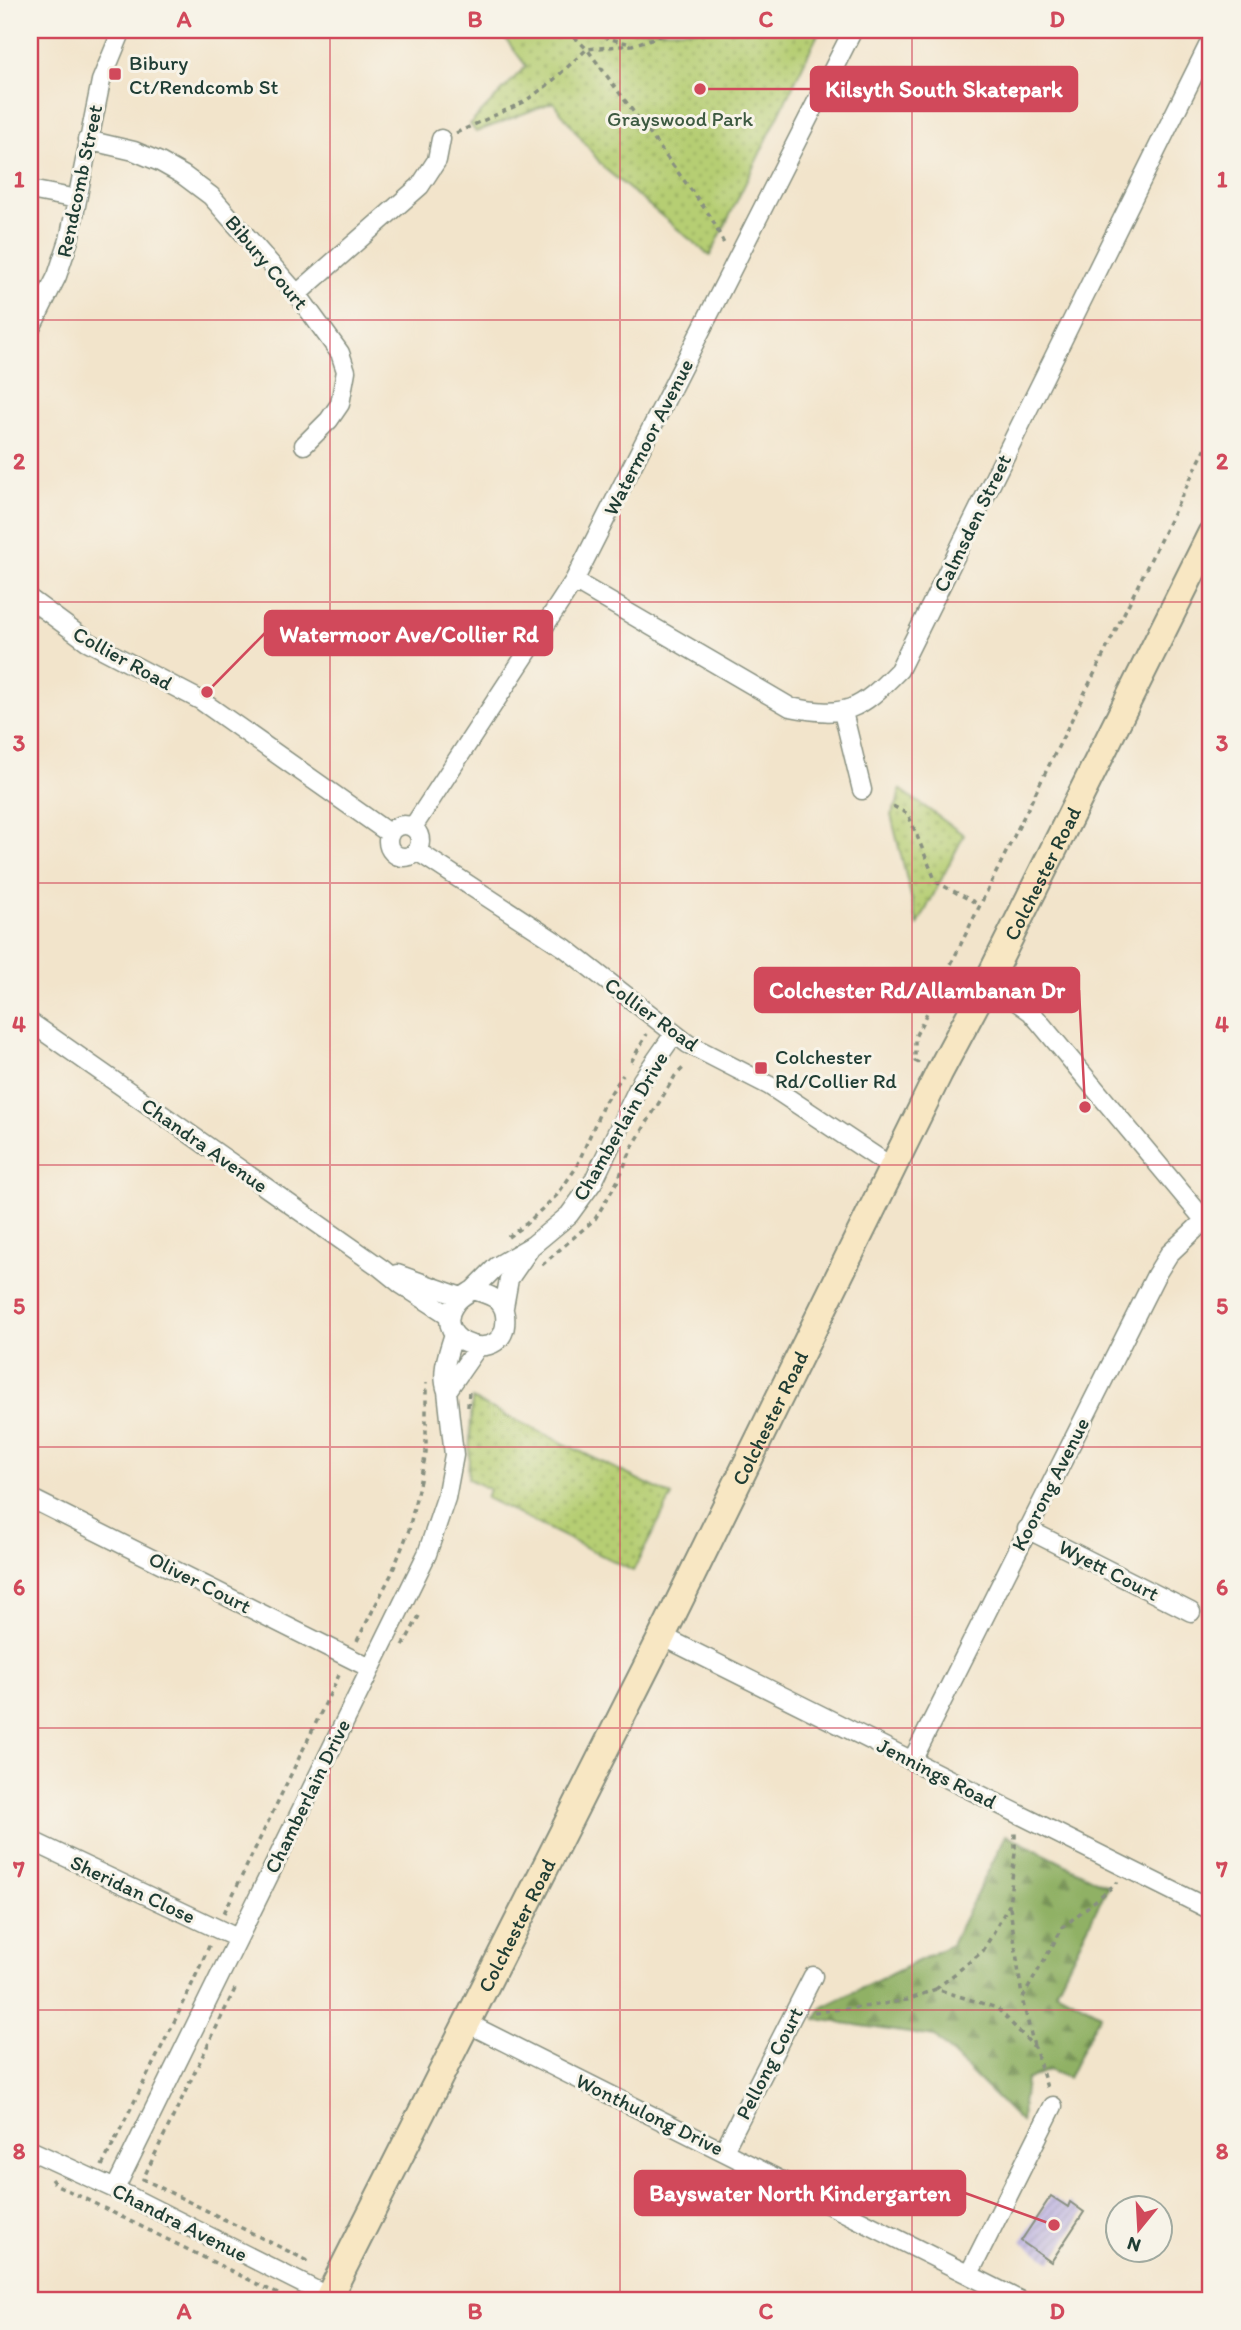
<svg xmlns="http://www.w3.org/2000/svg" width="1241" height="2330" font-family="Itim,sans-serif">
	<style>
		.forest { fill: url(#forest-firs); stroke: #58774c; stroke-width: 2 }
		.park { fill: url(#park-dots); stroke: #6a8654; stroke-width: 2 }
		.building { fill: url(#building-hatch) }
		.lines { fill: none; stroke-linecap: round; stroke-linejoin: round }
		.street-casing { stroke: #889080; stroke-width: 21 }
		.secondary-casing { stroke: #889080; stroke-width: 30 }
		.path { stroke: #889080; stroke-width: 3.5; stroke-dasharray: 5 5; stroke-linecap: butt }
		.street { stroke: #fff; stroke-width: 18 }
		.secondary { stroke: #f8e7c3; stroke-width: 26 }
		.grid { fill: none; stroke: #d1495b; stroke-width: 2; stroke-opacity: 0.55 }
		.poi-dot { fill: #d1495b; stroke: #f7f3e8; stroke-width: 2.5 }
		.labels { text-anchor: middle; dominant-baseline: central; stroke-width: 6; stroke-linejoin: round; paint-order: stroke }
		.poi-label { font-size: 21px; fill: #1f3d34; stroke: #f7f3e8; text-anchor: start }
		.park-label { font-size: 21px; fill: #3d5a41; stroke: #f7f3e8 }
		.street-label { font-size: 21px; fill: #1f3d34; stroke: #f7f3e8 }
		.leader { fill: none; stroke: #d1495b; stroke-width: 2.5 }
		.callout-dot { fill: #d1495b; stroke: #f7f3e8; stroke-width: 2.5 }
		.callout { fill: #d1495b; stroke: #d1495b; stroke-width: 2.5 }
		.callout-label { font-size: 23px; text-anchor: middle; font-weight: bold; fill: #fff }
		.neatline { fill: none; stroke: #d1495b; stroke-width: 2.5 }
		.grid-label { font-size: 23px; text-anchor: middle; font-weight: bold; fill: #d1495b }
	</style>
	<defs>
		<pattern id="forest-firs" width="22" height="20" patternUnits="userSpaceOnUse" patternTransform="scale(1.75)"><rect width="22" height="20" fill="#90b165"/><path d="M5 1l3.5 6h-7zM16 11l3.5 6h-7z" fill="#759154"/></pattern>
		<pattern id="park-dots" width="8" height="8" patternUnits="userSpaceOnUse" patternTransform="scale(1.75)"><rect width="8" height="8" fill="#b6ce73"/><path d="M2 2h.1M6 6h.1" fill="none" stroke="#93a85f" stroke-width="1.8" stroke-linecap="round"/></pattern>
		<pattern id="building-hatch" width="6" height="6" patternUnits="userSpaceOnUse" patternTransform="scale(1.75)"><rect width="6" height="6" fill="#b9afe1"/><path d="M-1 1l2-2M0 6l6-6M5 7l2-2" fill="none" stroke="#9690b7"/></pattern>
	</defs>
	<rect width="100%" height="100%" fill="#f7f3e8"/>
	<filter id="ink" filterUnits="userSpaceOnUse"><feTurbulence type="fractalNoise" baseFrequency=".0143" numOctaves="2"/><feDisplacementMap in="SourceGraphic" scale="14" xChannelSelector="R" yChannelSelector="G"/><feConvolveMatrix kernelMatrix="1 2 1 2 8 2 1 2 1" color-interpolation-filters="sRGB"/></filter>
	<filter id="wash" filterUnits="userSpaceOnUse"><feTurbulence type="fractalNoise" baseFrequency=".00686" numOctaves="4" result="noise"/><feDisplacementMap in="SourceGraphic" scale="28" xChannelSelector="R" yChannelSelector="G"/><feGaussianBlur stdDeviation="1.57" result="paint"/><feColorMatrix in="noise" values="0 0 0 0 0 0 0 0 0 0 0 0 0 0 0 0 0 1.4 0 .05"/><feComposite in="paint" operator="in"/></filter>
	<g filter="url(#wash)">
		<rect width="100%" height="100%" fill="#f2e4cb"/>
		<path class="forest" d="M1006 1835 1108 1886 1056 1991 1100 2014 1068 2078 1048 2070 1026 2080 1021 2122 935 2037 816 2019 823 2007 951 1945Z"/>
		<path class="park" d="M499 30H820L710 256 604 168 553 102 476 132 470 124 526 66Z
			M900 789 964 835 918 925 891 815 897 804Z
			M472 1399 672 1496 633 1571 486 1498 489 1489 468 1479Z"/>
		<g id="blocks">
			<path class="building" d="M1051 2196 1068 2207 1070 2202 1084 2212 1051 2262 1021 2241Z"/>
		</g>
	</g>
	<g filter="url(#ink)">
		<use href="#blocks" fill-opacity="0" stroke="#889080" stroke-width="2"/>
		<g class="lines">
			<defs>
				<path id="street" d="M87 140 134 151 160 162 183 175 211 196 297 294 340 353 346 371 340 404 329 420 304 445
					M30 190 77 199
					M297 294 420 186 437 160 441 139
					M30 330 57 276 69 240 101 81 122 30
					M574 581 790 707C847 718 859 711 899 670L1211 40
					M30 599 87 641 200 700 390 834
					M843 712 862 790
					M388 841a16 16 0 1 1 32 0a16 16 0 1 1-32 0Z
					M413 827 574 581 853 30
					M417 851 565 948 688 1044 770 1086 893 1168
					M988 981 1031 1012 1211 1228
					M30 1022 381 1268 402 1285 450 1316
					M397 1274 461 1297
					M473 1290 497 1266 533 1245 569 1215 593 1182 642 1080 674 1034
					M473 1290C487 1294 503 1298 505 1315 511 1370 425 1343 456 1303 460 1297 467 1294 473 1290Z
					M504 1307 509 1279 529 1250
					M447 1391 477 1348
					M30 1498 370 1668
					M1027 1529 1191 1612
					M662 1636 1211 1910
					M912 1761 1156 1275 1169 1254 1205 1220
					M30 1840 237 1938
					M467 2023 1019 2300
					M30 2150 115 2189 329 2297
					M724 2150 813 1976
					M115 2189 427 1554 446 1498 454 1455 447 1391C440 1372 448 1353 454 1334
					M969 2274 1053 2106"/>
				<g id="secondary">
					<path id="s1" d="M327 2300 662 1636 939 1073 988 981 1211 534"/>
				</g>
			</defs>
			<use href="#street" class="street-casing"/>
			<use href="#secondary" class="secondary-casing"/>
			<path class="path" d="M567 30 587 49 632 45 679 30
				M574 30 627 43
				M456 133 524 102 549 84 587 49 711 217 725 246
				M893 806 908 814 936 882 978 904
				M631 1062 647 1034
				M919 1063 915 1061V1037L1211 437
				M508 1237 526 1224 557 1195 576 1168 604 1103 623 1075
				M542 1265 595 1219 617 1182 633 1146 675 1076 686 1065
				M468 1407 469 1390
				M357 1641 391 1575 409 1530 426 1453V1383
				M403 1646 419 1616
				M1010 1907 1022 1997
				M224 1913 340 1673
				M235 1989 143 2179 308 2261
				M936 1989 983 1951 1009 1905 1015 1853V1832
				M814 2012 871 2006 907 2000 936 1989 997 2008 1035 2048 1048 2091
				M1034 2046 1022 1999 1063 1927 1118 1882
				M102 2166 184 2002 210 1944
				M51 2179 55 2184 286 2298"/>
			<use href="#street" class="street"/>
			<use href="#secondary" class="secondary"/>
		</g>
	</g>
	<path class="grid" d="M330 30V2300M620 30V2300M912 30V2300M30 320H1211M30 602H1211M30 883H1211M30 1165H1211M30 1447H1211M30 1728H1211M30 2010H1211"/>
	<g class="poi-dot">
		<rect x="108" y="67" width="14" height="14" rx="3.5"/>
		<rect x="754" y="1061" width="14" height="14" rx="3.5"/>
	</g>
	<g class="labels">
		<g class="poi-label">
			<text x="129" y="62">Bibury<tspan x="129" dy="24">Ct/Rendcomb St</tspan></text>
			<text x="775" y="1056">Colchester<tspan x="775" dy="24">Rd/Collier Rd</tspan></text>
		</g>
		<g class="park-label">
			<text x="680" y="118">Grayswood Park</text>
		</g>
		<g class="street-label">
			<text transform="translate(79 181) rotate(-78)">Rendcomb Street</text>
			<text transform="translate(267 262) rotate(50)">Bibury Court</text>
			<text transform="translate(648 437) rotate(-63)">Watermoor Avenue</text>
			<text transform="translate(972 523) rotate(-64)">Calmsden Street</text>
			<text transform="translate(123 658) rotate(29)">Collier Road</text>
			<text stroke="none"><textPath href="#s1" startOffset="1596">Colchester Road</textPath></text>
			<text transform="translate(652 1014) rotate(36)">Collier Road</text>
			<text transform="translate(620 1126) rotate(-60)">Chamberlain Drive</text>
			<text transform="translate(205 1145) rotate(35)">Chandra Avenue</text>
			<text stroke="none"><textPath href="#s1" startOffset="987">Colchester Road</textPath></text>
			<text transform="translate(1050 1484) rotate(-63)">Koorong Avenue</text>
			<text transform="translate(1109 1570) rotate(27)">Wyett Court</text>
			<text transform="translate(200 1582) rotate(27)">Oliver Court</text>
			<text transform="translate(937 1773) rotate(27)">Jennings Road</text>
			<text transform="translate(307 1796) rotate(-64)">Chamberlain Drive</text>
			<text transform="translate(133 1889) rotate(25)">Sheridan Close</text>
			<text stroke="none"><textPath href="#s1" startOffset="420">Colchester Road</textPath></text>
			<text transform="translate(769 2063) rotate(-63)">Pellong Court</text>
			<text transform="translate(650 2114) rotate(26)">Wonthulong Drive</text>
			<text transform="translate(180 2222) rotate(27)">Chandra Avenue</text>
		</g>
	</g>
	<path class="leader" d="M700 89L811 89M207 692L265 633M1085 1107L1079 990M1054 2225L965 2193"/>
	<g class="callout-dot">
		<circle cx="700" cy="89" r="7"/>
		<circle cx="207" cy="692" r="7"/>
		<circle cx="1085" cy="1107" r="7"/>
		<circle cx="1054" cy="2225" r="7"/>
	</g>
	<g class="callout">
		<rect x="811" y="67" width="266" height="44" rx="7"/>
		<rect x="265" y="611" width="287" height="44" rx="7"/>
		<rect x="755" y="968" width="324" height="44" rx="7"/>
		<rect x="635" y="2171" width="330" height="44" rx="7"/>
	</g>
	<g class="callout-label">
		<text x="944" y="97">Kilsyth South Skatepark</text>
		<text x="409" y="642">Watermoor Ave/Collier Rd</text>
		<text x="917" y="998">Colchester Rd/Allambanan Dr</text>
		<text x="800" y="2201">Bayswater North Kindergarten</text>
	</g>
	<rect width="1241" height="2330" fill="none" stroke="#f7f3e8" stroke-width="77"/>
	<g transform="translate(1139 2229) rotate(198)"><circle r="33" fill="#f7f3e8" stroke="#a1aaa0" stroke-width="2"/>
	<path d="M0-5L12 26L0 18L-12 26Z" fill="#d1495b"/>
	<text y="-10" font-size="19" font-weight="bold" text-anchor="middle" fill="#1f3d34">N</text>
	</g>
	<rect x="38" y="38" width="1164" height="2254" class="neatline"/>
	<g class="grid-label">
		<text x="184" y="27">A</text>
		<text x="475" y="27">B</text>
		<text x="766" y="27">C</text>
		<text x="1057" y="27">D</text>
		<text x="19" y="187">1</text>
		<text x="1222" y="187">1</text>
		<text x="19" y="469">2</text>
		<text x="1222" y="469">2</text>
		<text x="19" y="751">3</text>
		<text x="1222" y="751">3</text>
		<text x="19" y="1032">4</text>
		<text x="1222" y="1032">4</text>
		<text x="19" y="1314">5</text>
		<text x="1222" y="1314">5</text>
		<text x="19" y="1595">6</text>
		<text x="1222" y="1595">6</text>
		<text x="19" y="1877">7</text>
		<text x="1222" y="1877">7</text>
		<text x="19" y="2159">8</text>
		<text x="1222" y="2159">8</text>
		<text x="184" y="2319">A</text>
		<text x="475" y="2319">B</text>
		<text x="766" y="2319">C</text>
		<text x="1057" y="2319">D</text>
	</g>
</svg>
